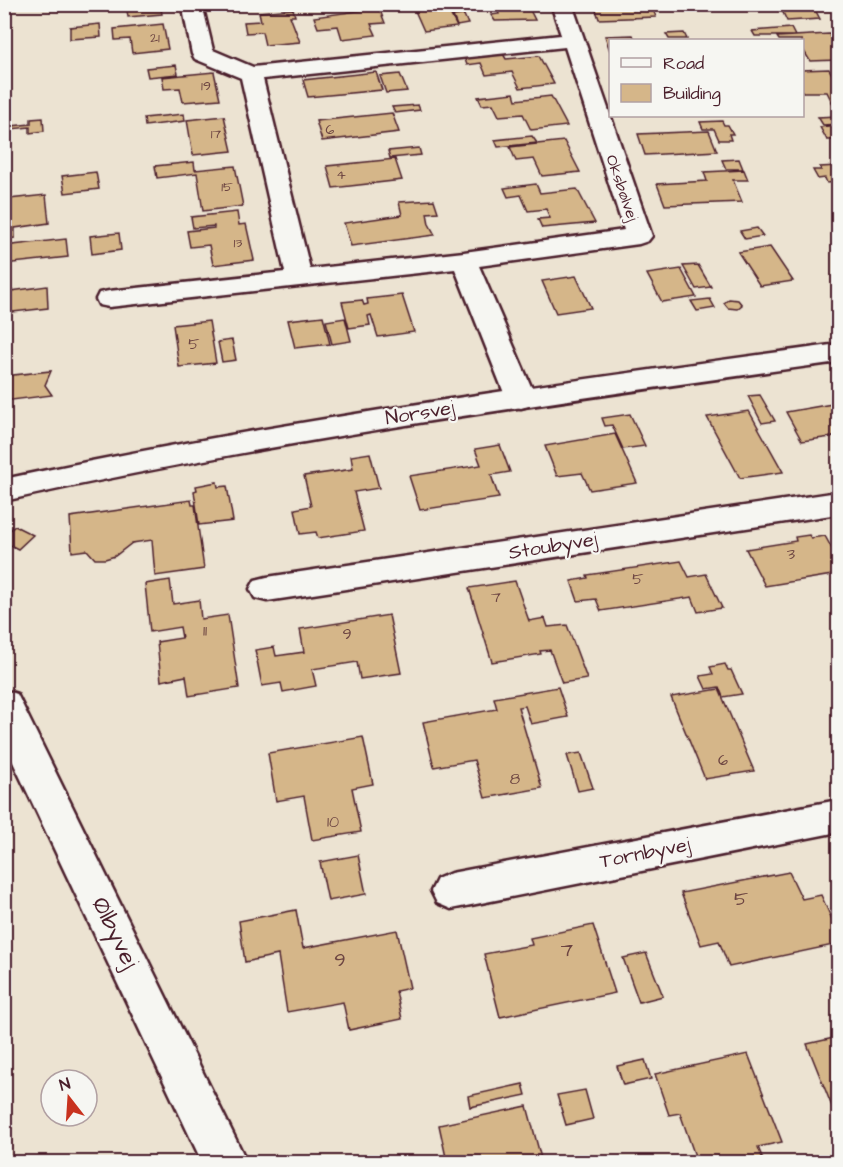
<svg xmlns="http://www.w3.org/2000/svg" width="843" height="1167" font-family="'Architects Daughter',sans-serif">
	<style>
		.building { fill: #d5b689; stroke: #4a1f2b; stroke-width: 1.5 }
		.lines { fill: none; stroke-linecap: round; stroke-linejoin: round }
		.minor-casing { stroke: #4a1f2b; stroke-width: 5 }
		.tertiary-casing { stroke: #4a1f2b; stroke-width: 5 }
		.minor { fill: #f6f6f2; fill-rule: evenodd }
		.tertiary { fill: #f6f6f2; fill-rule: evenodd }
		.labels { text-anchor: middle; dominant-baseline: central; stroke-width: 4.5; stroke-linejoin: round; paint-order: stroke }
		.far-number-label { font-size: 14px; fill: #6d4542 }
		.far-street-label { font-size: 16px; fill: #4a1f2b; stroke: #f6f6f2 }
		.number-label { font-size: 16px; fill: #6d4542 }
		.street-label { font-size: 20px; fill: #4a1f2b; stroke: #f6f6f2 }
		.near-number-label { font-size: 20px; fill: #6d4542 }
		.near-street-label { font-size: 24px; fill: #4a1f2b; stroke: #f6f6f2 }
	</style>
	<rect width="100%" height="100%" fill="#ece3d2"/>
	<filter id="ink" filterUnits="userSpaceOnUse"><feTurbulence type="fractalNoise" baseFrequency=".0167" numOctaves="2"/><feDisplacementMap in="SourceGraphic" scale="12" xChannelSelector="R" yChannelSelector="G"/><feConvolveMatrix kernelMatrix="1 2 1 2 8 2 1 2 1" color-interpolation-filters="sRGB"/></filter>
	<g filter="url(#ink)">
		<path class="building" d="M126 4H160L162 14 128 17Z
			M412 4H445L457 27 424 31Z
			M471 4H527L535 20 495 21 491 15 499 14 497 9 474 11Z
			M594 4H651L656 17 599 19Z
			M653 4H673L674 9 655 10Z
			M779 4H812L820 19 787 21Z
			M379 8 385 23 371 24 376 35 342 39 338 26 318 28 314 17Z
			M293 9 295 16H290L300 42 265 45 262 32 246 33 244 22 261 21 259 12Z
			M464 15 468 24 457 26 453 16Z
			M100 24 101 37 70 39V27Z
			M163 24 168 49 132 53 130 39 115 40 114 29Z
			M791 28 795 36H755L752 31Z
			M684 33 687 39H669L666 34Z
			M829 34 838 50V60L810 61 802 48V40H779L777 37Z
			M633 35 635 40H610V51L605 36Z
			M503 54 506 59 539 56 554 84 520 88 512 72 486 75 481 63 467 65 464 57Z
			M176 65 178 74 148 77 146 68Z
			M829 69 834 78H838V109L836 110 827 92H802V70Z
			M214 72 220 99 183 102 180 88 164 89 162 77Z
			M376 72 382 90 308 97 303 80Z
			M400 74 407 91 386 93 380 76Z
			M4 91H10L9 112 4 113Z
			M514 93 516 100 551 96 567 126 531 130 523 114 499 116 493 104 482 105 478 97Z
			M418 105 420 110 395 113 392 107Z
			M392 113 399 132 322 141 316 121Z
			M184 114 185 121 145 126 144 118Z
			M224 116 232 151 193 155 187 120Z
			M837 116 838 124 823 125 818 117Z
			M43 118 44 131 30 133V127L11 129V126L31 124V119Z
			M722 121 724 125H728L733 134H729L731 140H719L714 129H703L700 122Z
			M838 125V140H827L820 127Z
			M709 131 717 151 645 155 638 134Z
			M532 136 537 143 498 147 495 140Z
			M564 141 580 172 542 176 534 159 516 161 510 147Z
			M419 148 421 155 390 158 388 151Z
			M395 159 402 180 333 188 327 166Z
			M739 159 743 169H726L722 160Z
			M194 162 195 170 235 166 243 206 203 211 197 173 157 178 155 166Z
			M838 166V182L827 183 825 178 818 179 813 170H821L820 167Z
			M744 170 748 180H733L742 202 665 205 657 184 707 181 704 172Z
			M96 172 99 189 65 193 62 176Z
			M536 184 540 193 577 189 595 223 542 228 538 219 550 218 546 209 528 211 521 195 508 197 504 188Z
			M46 195 49 223 15 228V238L4 239V226L11 225 9 199Z
			M434 200 438 212 427 213 429 224 435 235 351 246 344 223 402 215 399 202Z
			M237 212 239 225 246 224 254 260 213 265 209 245 190 247 187 231 214 228V226L193 228 191 217Z
			M757 228 763 236 745 239 740 231Z
			M119 233 121 250 92 254 90 236Z
			M66 239 68 257 4 264V246Z
			M770 247 793 281 760 286 738 252Z
			M698 265 711 287 696 289 683 266Z
			M681 269 696 297 662 302 647 274Z
			M576 276 591 308 556 313 542 281Z
			M47 286 48 308 4 313V292Z
			M402 295 414 332 378 337 371 315 368 316 370 325 349 328 342 302 362 300 364 305 368 304 367 299Z
			M710 299 715 308 697 311 691 301Z
			M729 299 738 300 742 305 737 309 728 308 724 303Z
			M323 316 330 344 295 348 288 320Z
			M345 318 351 341 332 344 326 321Z
			M209 321 216 363 179 367 173 325Z
			M232 340 236 360 222 362 218 342Z
			M51 371 45 385 52 395 4 401V376Z
			M760 395 775 421 762 423 748 396Z
			M838 403V436L802 441 786 412Z
			M749 411 783 472 740 478 707 417Z
			M630 414 645 446 623 449 612 425 605 426 602 418Z
			M615 434 637 483 590 490 582 473 557 476 545 446Z
			M500 445 510 472 491 475 499 498 420 510 409 476 481 465 475 449Z
			M370 453 379 488 354 492 364 531 318 538 316 532 300 534 295 509 311 506 304 476 353 469 351 456Z
			M217 482 218 487 227 486 233 521 199 525 194 491 197 490 196 486Z
			M191 500 192 505H195L204 569 155 576 152 540 132 543 115 556 105 559H95L87 550 72 552 70 517Z
			M15 526 33 535 18 549 4 542V535Z
			M809 535 811 538 825 536 836 556 838 555V574L765 586 746 549 796 541 795 537Z
			M681 561 689 577 706 574 722 608 698 612 692 597 601 611 596 599 578 601 571 581 588 578 587 575Z
			M170 580 173 604 199 600 201 619 228 615 239 688 189 696 186 676 161 681 157 642 182 638 180 627 150 632 145 584Z
			M515 581 529 621 545 618 548 627 567 625 587 679 562 683 550 650 540 651 541 654 492 662 469 588Z
			M389 615 401 673 360 679 357 662 312 669 316 686 283 692 281 683 262 686 255 650 274 647 276 656 304 652 300 629Z
			M725 664 728 670H731L742 694 723 697 719 687 706 689 700 676 713 674 710 667Z
			M558 687 568 717 531 724 525 706 518 707 542 788 485 798 474 760 434 767 423 722 497 709 494 698Z
			M719 689 754 771 705 779 671 697Z
			M363 737 373 784 352 788 361 832 312 840 304 796 276 801 268 753Z
			M581 753 593 788 578 791 567 755Z
			M358 855 366 894 328 901 320 862Z
			M789 872 802 899 821 895 838 933V944L729 967 719 941 701 945 681 893Z
			M296 910 303 948 397 930 410 988 396 991 402 1019 349 1030 343 1002 287 1012 278 955 245 962 239 921Z
			M593 925 615 993 500 1017 484 954 532 945 530 938Z
			M646 953 663 996 639 1002 623 958Z
			M838 1037V1119H837L807 1044Z
			M748 1054 782 1142 758 1147 764 1162H697L680 1113 669 1115 655 1074Z
			M645 1060 651 1079 623 1085 617 1066Z
			M523 1084 526 1095 470 1107 468 1096Z
			M585 1090 593 1119 566 1125 557 1095Z
			M527 1106 542 1162H447L439 1125Z"/>
		<g class="lines">
			<defs>
				<path id="minor" d="M182 4H202L213 50 253 67 561 35 551 4H572L652 236 648 241 639 244 479 266 536 398 531 405 521 408 511 405 506 398 455 269 109 307 99 305 96 299 99 293 109 291 285 272 241 78 195 59 192 54ZM565 47 624 230 464 252 310 269 263 79Z
					M838 492V514L267 601 255 598 250 589 255 580 267 577Z
					M838 800V832L451 909 437 903 431 891 437 879 451 873Z"/>
				<path id="tertiary" d="M838 344V362C559 401 280 439 4 501V479C280 420 559 382 838 344Z
					M4 690 17 694 22 704 247 1162H202L4 743Z"/>
			</defs>
			<use href="#minor" class="minor-casing"/>
			<use href="#tertiary" class="tertiary-casing"/>
			<use href="#minor" class="minor"/>
			<use href="#tertiary" class="tertiary"/>
		</g>
	</g>
	<g class="labels">
		<g class="far-number-label">
			<text x="155" y="38">21</text>
			<text x="206" y="86">19</text>
			<text x="330" y="130">6</text>
			<text x="216" y="134">17</text>
			<text x="341" y="175">4</text>
			<text x="227" y="187">15</text>
			<text x="238" y="243">13</text>
		</g>
		<g class="far-street-label">
			<text transform="translate(622 188) rotate(71)">Oksbølvej</text>
		</g>
		<g class="number-label">
			<text x="194" y="344">5</text>
			<text x="791" y="554">3</text>
			<text x="638" y="579">5</text>
			<text x="496" y="597">7</text>
			<text x="205" y="631">11</text>
			<text x="347" y="634">9</text>
			<text x="723" y="760">6</text>
			<text x="515" y="779">8</text>
			<text x="333" y="822">10</text>
		</g>
		<g class="street-label">
			<text transform="translate(420 413) rotate(-9)">Norsvej</text>
			<text transform="translate(553 546) rotate(-9)">Stoubyvej</text>
			<text transform="translate(645 853) rotate(-11)">Tornbyvej</text>
		</g>
		<g class="near-number-label">
			<text x="741" y="899">5</text>
			<text x="567" y="950">7</text>
			<text x="340" y="960">9</text>
		</g>
		<g class="near-street-label">
			<text transform="translate(115 933) rotate(64)">Ølbyvej</text>
		</g>
	</g>
	<rect width="843" height="1167" fill="none" stroke="#f6f6f2" stroke-width="24"/>
	<rect x="12" y="12" width="819" height="1143" fill="none" stroke="#4a1f2b" stroke-width="2" filter="url(#ink)"/>
	<rect x="609" y="39" width="195" height="78" fill="#f6f6f2" stroke="#b1a0a2" stroke-width="1.5"/>
	<rect x="621" y="58" width="30" height="9" fill="#f6f6f2" stroke="#b1a0a2" stroke-width="1.5"/>
	<text x="663" y="69" font-size="18" fill="#4a1f2b">Road</text>
	<rect x="621" y="84" width="30" height="18" fill="#d5b689" stroke="#b1a0a2" stroke-width="1.5"/>
	<text x="663" y="99" font-size="18" fill="#4a1f2b">Building</text>
	<g transform="translate(69 1098) rotate(343)"><circle r="28" fill="#f6f6f2" stroke="#b1a0a2" stroke-width="1.5"/>
	<path d="M0-4.5L10 22L0 15L-10 22Z" fill="#c8321e"/>
	<text y="-9" font-size="16" font-weight="bold" text-anchor="middle" fill="#4a1f2b">N</text>
	</g>
</svg>
